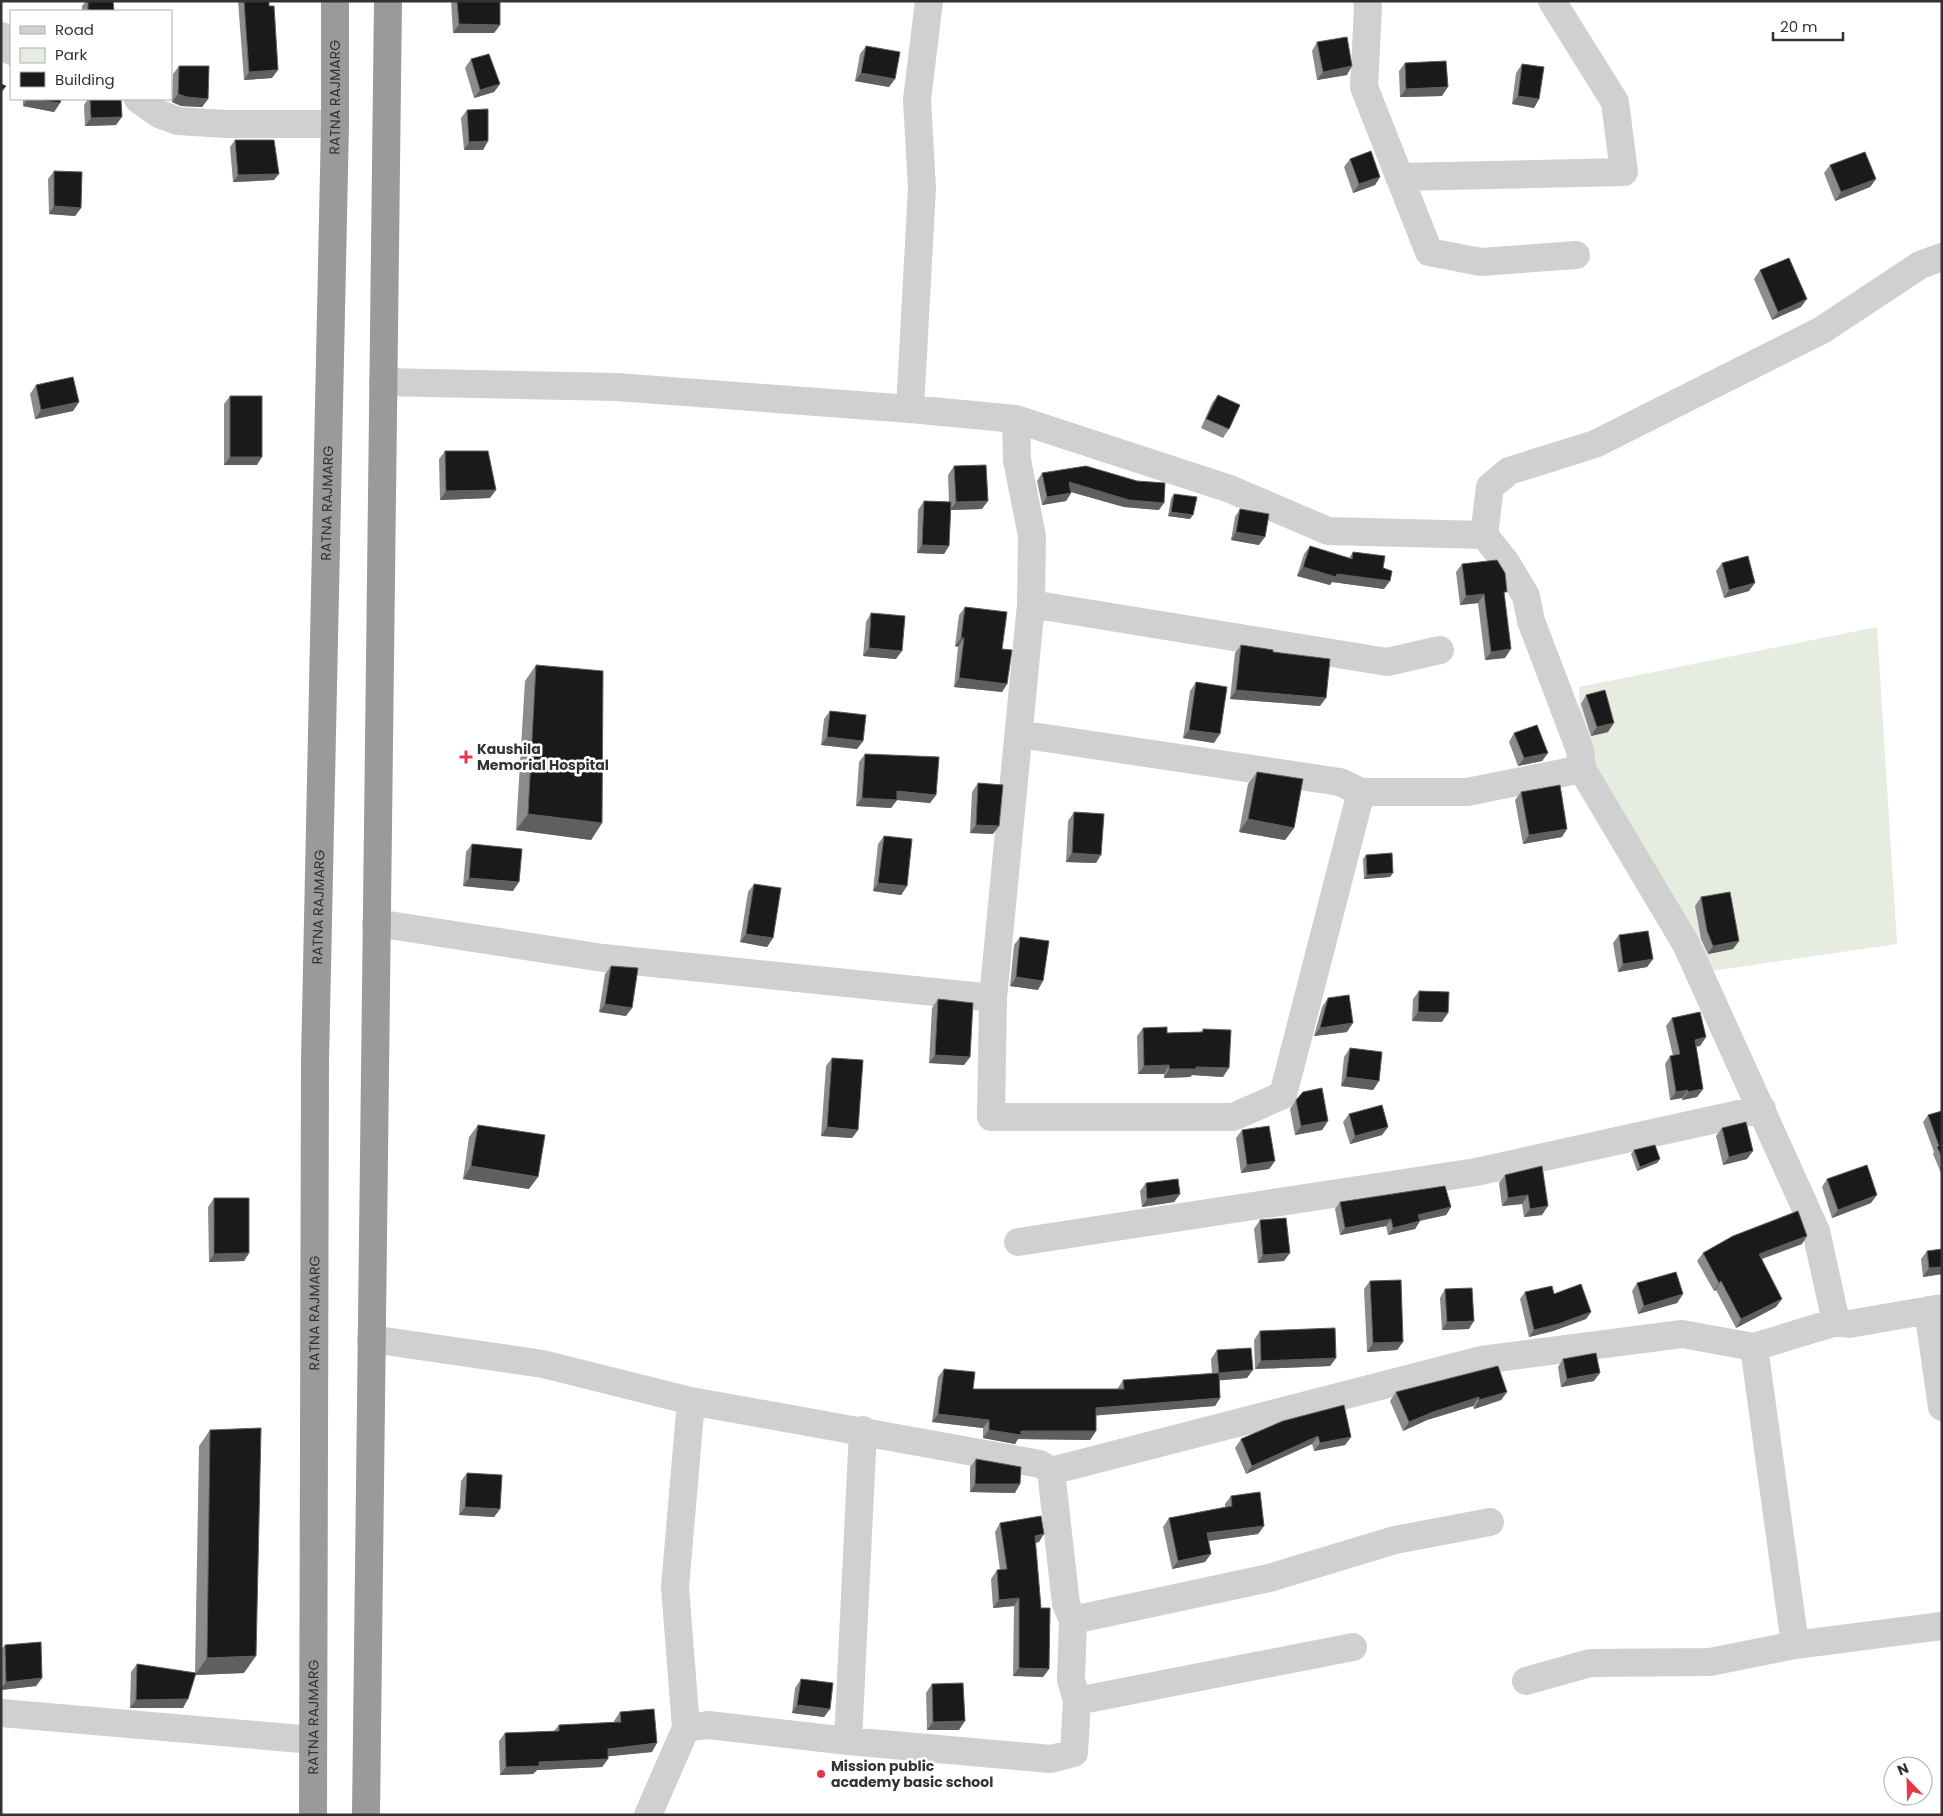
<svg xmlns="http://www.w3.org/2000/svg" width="1943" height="1816" font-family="Poppins,sans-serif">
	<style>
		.green { fill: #e6ecdf }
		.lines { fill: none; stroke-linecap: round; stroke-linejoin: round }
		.minor { stroke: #d0d0d0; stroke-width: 28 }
		.highway { stroke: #9a9a9a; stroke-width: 28 }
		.wall { fill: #8c8c8c }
		.shaded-wall { fill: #5f5f5f }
		.building { fill: #1a1a1a; stroke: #5f5f5f }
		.poi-dot { fill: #e63946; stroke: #fff; stroke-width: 2 }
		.labels { text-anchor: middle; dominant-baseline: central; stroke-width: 5; stroke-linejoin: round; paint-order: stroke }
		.street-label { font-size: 14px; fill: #333; stroke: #fff }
		.poi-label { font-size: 14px; font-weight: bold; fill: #333; stroke: #fff; text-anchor: start }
	</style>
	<rect width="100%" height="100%" fill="#fff"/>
	<path class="green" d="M1877 627 1897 944 1712 971 1580 750 1579 687Z"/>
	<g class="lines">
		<path class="minor" d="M1367 1 1368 7 1364 87 1429 252 1481 262 1576 255
			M1 36 11 51
			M138 99 159 114 178 121 225 124H335
			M1399 177 1624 172 1615 102 1552 1
			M383 382 617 387 910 409 1016 419
			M910 409 922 188 917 100 929 1
			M1484 535 1490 487 1509 471 1595 444 1822 330 1920 265 1942 257
			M1031 604 1387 662 1440 650
			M1019 734 1340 782 1361 792H1467L1582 769
			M1361 792 1283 1095 1233 1117H991L993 998 1031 604 1032 536 1017 460 1016 419 1230 489 1328 531 1484 535 1505 561 1526 596 1531 621 1580 750 1582 769 1686 944 1816 1231 1836 1322
			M376 923 603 958 993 998
			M1018 1242 1476 1172 1762 1109
			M1928 1310 1942 1407
			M371 1339 543 1364 691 1401 1040 1464 1051 1471 1481 1360 1682 1334 1754 1347 1836 1322 1849 1324 1942 1308
			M1754 1347 1795 1645
			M1073 1620 1269 1578 1395 1540 1490 1522
			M1526 1681 1590 1663 1710 1662 1795 1645 1942 1626
			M1077 1701 1353 1647
			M1 1713 313 1740
			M686 1728 708 1725 848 1741 1051 1759 1074 1753 1077 1701 1071 1680 1073 1620 1066 1604 1051 1471
			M848 1741 863 1430
			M648 1815 686 1728 675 1587 691 1401"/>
		<g class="highway">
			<path id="s1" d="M313 1815 315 1061 335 124V1"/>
			<path d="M366 1815 388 1"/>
		</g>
	</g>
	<path class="wall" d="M86 1H113L114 11H82V6Z
		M238 1H269L272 78 244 80Z
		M451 1H500V25L494 33H453Z
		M1317 42 1347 75 1317 80 1312 51Z
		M866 46 889 87 855 81 860 54Z
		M471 59 500 84 494 92 474 98 465 68Z
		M1405 63 1442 96 1400 97 1399 71Z
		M1522 64 1539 99 1534 108 1512 104 1516 73Z
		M179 66 208 99 202 107 181 106 172 102 173 74Z
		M23 99H61L60 103 54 112 23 106Z
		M88 99H121L116 125 85 126 84 105Z
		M467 110 488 141 483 150H464L461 118Z
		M235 140 274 180 233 182 230 147Z
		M1350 159 1380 177 1375 185 1353 193 1344 167Z
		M1830 165 1876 179 1870 187 1835 201 1824 173Z
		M54 171 81 208 75 216 49 214 48 179Z
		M1760 270 1801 307 1772 320 1754 279Z
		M36 385 79 402 73 411 35 419 30 394Z
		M1218 395 1229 429 1223 438 1201 428 1212 403Z
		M230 396 257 465H224V404Z
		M445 451 490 498 440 500 439 459Z
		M954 466 982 509 951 510 949 546 944 554 917 553 918 510 924 501 949 502 948 475Z
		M1042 473 1137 481 1159 510 1124 507 1071 492V493L1066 501 1042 505 1037 481Z
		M1174 494 1190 519 1168 516 1171 498Z
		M1240 509 1259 545 1231 540 1235 517Z
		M1310 546 1349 558 1353 552 1383 568 1384 589 1332 582 1330 585 1297 576 1304 554Z
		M1722 563 1749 591 1724 598 1716 571Z
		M1462 564 1505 595V658L1485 660 1478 603 1460 605 1456 572Z
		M965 607 1007 684 1002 692 954 687 958 647 955 646 959 615Z
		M871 613 896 659 863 656 866 622Z
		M1241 645 1273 652 1320 706 1230 699 1235 653Z
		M536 665 602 823 591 840 516 830 525 681Z
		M1196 682 1214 743 1183 738 1190 691Z
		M1586 695 1608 732 1591 736 1581 704Z
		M830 711 863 741 857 749 821 745 824 719Z
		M1514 733 1548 753 1542 761 1518 766 1509 742Z
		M865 754 936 795 930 803 897 800 891 808 856 806 859 762Z
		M1257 772 1294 828 1285 840 1239 832 1248 784Z
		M978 783 993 834 970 833 972 792Z
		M1521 792 1562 837 1523 844 1515 800Z
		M1074 812 1096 863 1066 862 1068 821Z
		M884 836 907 886 901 895 873 891 878 844Z
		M472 844 513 891 463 886 466 852Z
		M1366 855 1390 877 1364 879 1363 859Z
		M754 884 773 938 767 947 740 942 748 892Z
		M1701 897 1739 941 1733 949 1708 954 1701 939 1695 906Z
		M1619 935 1653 959 1647 967 1618 972 1613 943Z
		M1020 937 1038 990 1010 986 1014 945Z
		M611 966 626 1016 599 1012 605 974Z
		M1419 991 1442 1022 1412 1021 1413 999Z
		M1328 998 1347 1032 1314 1036 1322 1007Z
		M938 999 970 1057 964 1065 929 1063 932 1008Z
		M1672 1018 1706 1037 1700 1046H1696L1703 1089 1697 1097 1682 1100V1098L1670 1100 1665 1064 1670 1056H1673L1666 1026Z
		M1143 1028 1167 1033 1201 1032 1203 1029 1223 1077 1192 1075 1190 1077 1164 1078V1074H1138L1137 1036Z
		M1350 1048 1379 1081 1373 1090 1341 1086 1344 1057Z
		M832 1058 858 1130 852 1138 821 1136 826 1066Z
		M1296 1100 1328 1121 1322 1130 1295 1135 1290 1109Z
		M1942 1111V1172L1941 1173 1933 1154 1934 1152 1923 1122 1928 1115Z
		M1349 1114 1388 1127 1382 1135 1350 1144 1343 1122Z
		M478 1125 529 1189 463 1179 469 1137Z
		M1722 1128 1747 1159 1723 1165 1716 1136Z
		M1242 1130 1275 1161 1269 1169 1241 1173 1236 1138Z
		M1634 1150 1660 1159 1657 1163 1637 1171 1631 1154Z
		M1542 1166V1215L1524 1217 1522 1204 1502 1206 1499 1183 1505 1175Z
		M1827 1179 1871 1203 1832 1218 1822 1187Z
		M1146 1183 1180 1194 1174 1202 1142 1207 1140 1191Z
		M214 1198 249 1253 244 1261 209 1262 208 1207Z
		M1340 1202 1451 1207 1446 1215 1420 1221 1415 1229 1388 1235 1386 1226 1340 1235 1335 1209Z
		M1260 1220 1284 1261 1258 1263 1254 1229Z
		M1802 1244 1762 1259 1776 1307 1736 1328 1716 1290 1714 1291 1697 1261 1703 1253Z
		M1927 1251 1942 1274 1923 1277 1921 1259Z
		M1370 1281 1403 1342 1397 1350 1367 1352 1364 1289Z
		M1637 1283 1683 1294 1677 1303 1638 1314 1632 1291Z
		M1445 1289 1469 1329 1442 1330 1440 1298Z
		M1525 1292 1554 1294 1591 1312 1586 1319 1553 1331 1529 1337 1520 1299Z
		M1260 1331 1336 1358 1330 1366 1255 1369 1254 1340Z
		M1217 1350 1247 1378 1219 1380 1220 1398 1215 1406 1096 1415V1431L1090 1440 1018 1439 1015 1444 983 1438V1428L932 1422 938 1377 944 1369 973 1389H1118V1388L1123 1380 1212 1373 1211 1359Z
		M1563 1359 1594 1381 1561 1387 1558 1367Z
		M1396 1392H1507L1501 1400 1474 1409 1473 1406 1427 1420 1403 1431 1390 1401Z
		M1283 1421 1351 1437 1345 1445 1314 1451 1312 1444 1246 1474 1235 1448 1241 1439Z
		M210 1430 244 1673 195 1675 183 1708H130L131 1672 137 1664 195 1673 199 1446Z
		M976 1459 1015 1493 970 1492V1467Z
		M467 1473 500 1509 494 1517 459 1515 461 1481Z
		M1231 1496 1264 1526 1258 1534 1208 1541 1205 1562 1172 1569 1163 1527 1169 1518 1225 1507V1504Z
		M1000 1523 1039 1542 1035 1543 1041 1608 1049 1669 1043 1677 1013 1676 1014 1606 993 1608 991 1579 997 1570H1000L995 1532Z
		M5 1645 42 1678 36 1686 1 1690V1650Z
		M801 1679 830 1709 824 1717 792 1713 795 1688Z
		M932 1684 959 1730H927L926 1693Z
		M620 1712 652 1752 608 1756V1759L602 1767 537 1770 533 1774 500 1775 499 1741 505 1733 554 1731 559 1725 614 1722V1721Z"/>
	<path class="shaded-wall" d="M459 24 500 25 494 33H453Z
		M1352 66 1347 75 1317 80 1323 72Z
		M278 70 272 78 244 80 249 72Z
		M861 73 895 79 889 87 855 81Z
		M500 84 494 92 474 98 480 90Z
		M1448 87 1442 96 1400 97 1406 89Z
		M178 94 208 99 202 107 181 106 172 102Z
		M1518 96 1539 99 1534 108 1512 104Z
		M28 99H33L60 103 54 112 23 106Z
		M122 117 116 125 85 126 91 118Z
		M488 141 483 150H464L469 142Z
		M279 174 274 180 233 182 238 175Z
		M1380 177 1375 185 1353 193 1359 184Z
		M1876 179 1870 187 1835 201 1841 192Z
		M54 206 81 208 75 216 49 214Z
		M1807 299 1801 307 1772 320 1778 312Z
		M79 402 73 411 35 419 41 410Z
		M230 457H262L257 465H224Z
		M1069 482 1164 503 1159 510 1124 507 1064 490Z
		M496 490 490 498 440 500 446 491Z
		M1071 493 1066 501 1042 505 1047 497Z
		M988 501 982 509 950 510 956 502Z
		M1171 512 1193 515 1190 519 1168 516Z
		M1236 532 1265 537 1259 545 1231 540Z
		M922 545 949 546 944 554 917 553Z
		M1303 567 1337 574 1390 581 1384 589 1332 582 1330 585 1297 576Z
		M1755 583 1749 591 1724 598 1729 590Z
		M1484 594 1478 603 1460 605 1466 596Z
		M961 638H964L958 647 955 646Z
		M869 648 902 651 896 659 863 656Z
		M1511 649 1505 658 1485 660 1491 652Z
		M959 678 1007 684 1002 692 954 687Z
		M1236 690 1326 698 1320 706 1230 699Z
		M1614 723 1608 732 1591 736 1597 727Z
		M1189 730 1220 734 1214 743 1183 738Z
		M827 737 863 741 857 749 821 745Z
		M1548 753 1542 761 1518 766 1524 758Z
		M897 791 936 795 930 803 897 800 891 808 856 806 862 798Z
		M528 814 602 823 591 840 516 830Z
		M1248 819 1294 828 1285 840 1239 832Z
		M976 825 999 826 993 834 970 833Z
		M1567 829 1562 837 1523 844 1529 835Z
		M1072 853 1101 855 1096 863 1066 862Z
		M1393 873 1390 877 1364 879 1367 875Z
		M469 878 519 882 513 891 463 886Z
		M878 883 907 886 901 895 873 891Z
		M746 934 773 938 767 947 740 942Z
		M1739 941 1733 949 1708 954 1713 946Z
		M1653 959 1647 967 1618 972 1623 964Z
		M1016 977 1043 981 1038 990 1010 986Z
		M605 1004 632 1008 626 1016 599 1012Z
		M1418 1012 1448 1013 1442 1022 1412 1021Z
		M1353 1023 1347 1032 1314 1036 1320 1028Z
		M1706 1037 1700 1046 1689 1048 1695 1040Z
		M935 1055 970 1057 964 1065 929 1063Z
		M1169 1065 1164 1074H1138L1144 1066Z
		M1196 1067 1229 1068 1223 1077 1192 1075 1190 1077 1164 1078 1169 1069Z
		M1346 1077 1379 1081 1373 1090 1341 1086Z
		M1703 1089 1697 1097 1682 1100 1688 1092Z
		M1688 1090 1682 1098 1670 1100 1676 1092Z
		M1328 1121 1322 1130 1295 1135 1301 1126Z
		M827 1127 858 1130 852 1138 821 1136Z
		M1388 1127 1382 1135 1350 1144 1355 1136Z
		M1753 1151 1747 1159 1723 1165 1729 1157Z
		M1660 1159 1657 1163 1637 1171 1640 1167Z
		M1275 1161 1269 1169 1241 1173 1247 1165Z
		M471 1166 538 1177 529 1189 463 1179Z
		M1180 1194 1174 1202 1142 1207 1147 1199Z
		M1528 1195 1522 1204 1502 1206 1508 1198Z
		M1877 1195 1871 1203 1832 1218 1838 1210Z
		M1548 1206 1542 1215 1524 1217 1530 1209Z
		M1451 1207 1446 1215 1413 1222 1418 1215Z
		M1391 1219 1386 1226 1340 1235 1345 1228Z
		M1420 1221 1415 1229 1388 1235 1393 1228Z
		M1807 1236 1802 1244 1753 1262 1759 1254Z
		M249 1253 244 1261 209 1262 214 1254Z
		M1290 1253 1284 1261 1258 1263 1263 1255Z
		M1942 1267V1274L1923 1277 1929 1268Z
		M1721 1281 1716 1290 1714 1291 1719 1283Z
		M1683 1294 1677 1303 1638 1314 1644 1306Z
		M1782 1299 1776 1307 1736 1328 1741 1319Z
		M1591 1312 1586 1319 1553 1331 1529 1337 1534 1330Z
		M1474 1321 1469 1329 1442 1330 1447 1322Z
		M1403 1342 1397 1350 1367 1352 1373 1343Z
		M1336 1358 1330 1366 1255 1369 1261 1361Z
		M1253 1370 1247 1378 1213 1381 1219 1373Z
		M1600 1373 1594 1381 1561 1387 1567 1379Z
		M1507 1392 1501 1400 1474 1409 1479 1400Z
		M1479 1397 1473 1406 1427 1420 1403 1431 1409 1422 1433 1412Z
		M1220 1398 1215 1406 1090 1416 1096 1408Z
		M938 1414 989 1420 983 1428 932 1422Z
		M989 1430 1021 1431H1096L1090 1440 1018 1439 1015 1444 983 1438Z
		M1318 1436 1312 1444 1246 1474 1252 1466Z
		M1351 1437 1345 1445 1314 1451 1320 1443Z
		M975 1484H1020L1015 1493 970 1492Z
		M465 1507 500 1509 494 1517 459 1515Z
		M1264 1526 1258 1534 1201 1542 1207 1533Z
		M1044 1534 1039 1542 1029 1544 1035 1536Z
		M1211 1554 1205 1562 1172 1569 1178 1561Z
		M1019 1598 1014 1606 993 1608 999 1600Z
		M256 1656 244 1673 195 1675 207 1658Z
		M1019 1668 1049 1669 1043 1677 1013 1676Z
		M42 1678 36 1686 1 1690V1689L6 1682Z
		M188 1699 183 1708H130L136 1700Z
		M797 1705 830 1709 824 1717 792 1713Z
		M965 1721 959 1730H927L933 1722Z
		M657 1743 652 1752 602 1757 608 1749Z
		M608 1759 602 1767 537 1770 533 1774 500 1775 506 1767 539 1762Z"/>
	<path class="building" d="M88 1H113L114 11H88Z
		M244 1H269V6H274L278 70 249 72Z
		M457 1H500V25L459 24Z
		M1347 37 1352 66 1323 72 1317 42Z
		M866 46 900 52 895 79 861 73Z
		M489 54 500 84 480 90 471 59Z
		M1446 61 1448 87 1406 89 1405 63Z
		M1522 64 1544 67 1539 99 1518 96Z
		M179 66H209L208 99 187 97 178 94Z
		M1 84 6 86 1 92Z
		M33 99H61L60 103Z
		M90 99H121L122 117 91 118Z
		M488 109V141L469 142 467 110Z
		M235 140H274L279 174 238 175Z
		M1371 151 1380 177 1359 184 1350 159Z
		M1865 152 1876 179 1841 192 1830 165Z
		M54 171 82 172 81 208 54 206Z
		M1789 258 1807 299 1778 312 1760 270Z
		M73 377 79 402 41 410 36 385Z
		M1218 395 1240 405 1229 429 1206 419Z
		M230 396H262V457H230Z
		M445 451H488L496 490 446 491Z
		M986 465 988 501 956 502 954 466Z
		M1086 466 1137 481 1165 483 1164 503 1129 500 1069 482 1071 493 1047 497 1042 473Z
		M1174 494 1197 497 1193 515 1171 512Z
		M924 501 951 502 949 546 922 545Z
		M1240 509 1269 514 1265 537 1236 532Z
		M1310 546 1352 559 1353 552 1385 556 1383 568 1392 571 1390 581 1337 574 1336 577 1303 567Z
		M1748 556 1755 583 1729 590 1722 563Z
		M1497 560 1505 573 1507 592H1504L1511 649 1491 652 1484 594 1466 596 1462 564Z
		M965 607 1007 612 1002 649 1012 650 1007 684 959 678 964 638H961Z
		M871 613 905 616 902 651 869 648Z
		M1241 645 1273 650V652L1330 659 1326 698 1236 690Z
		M536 665 603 671 602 823 528 814Z
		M1196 682 1227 687 1220 734 1189 730Z
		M1605 690 1614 723 1597 727 1586 695Z
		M830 711 866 715 863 741 827 737Z
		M1537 725 1548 753 1524 758 1514 733Z
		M865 754 939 757 936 795 897 791V800L862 798Z
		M1257 772 1303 779 1294 828 1248 819Z
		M978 783 1003 785 999 826 976 825Z
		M1560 785 1567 829 1529 835 1521 792Z
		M1074 812 1104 814 1101 855 1072 853Z
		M884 836 912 839 907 886 878 883Z
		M472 844 522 849 519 882 469 878Z
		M1392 853 1393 873 1367 875 1366 855Z
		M754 884 781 888 773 938 746 934Z
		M1730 892 1739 941 1713 946 1707 931 1701 897Z
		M1648 931 1653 959 1623 964 1619 935Z
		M1020 937 1049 941 1043 981 1016 977Z
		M611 966 638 968 632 1008 605 1004Z
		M1419 991 1449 992 1448 1013 1418 1012Z
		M1349 995 1353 1023 1320 1028 1328 998Z
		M938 999 973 1003 970 1057 935 1055Z
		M1700 1012 1706 1037 1695 1040 1703 1089 1688 1092V1090L1676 1092 1670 1056 1680 1054 1672 1018Z
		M1167 1027V1033L1203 1032V1029L1231 1030 1229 1068 1196 1067V1069H1169V1065L1144 1066 1143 1028Z
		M1350 1048 1382 1052 1379 1081 1346 1077Z
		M832 1058 863 1060 858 1130 827 1127Z
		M1322 1088 1328 1121 1301 1126 1296 1100 1303 1092Z
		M1382 1105 1388 1127 1355 1136 1349 1114Z
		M1942 1111V1157L1937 1147 1939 1146 1928 1115Z
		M1746 1122 1753 1151 1729 1157 1722 1128Z
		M478 1125 545 1135 538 1177 471 1166Z
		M1269 1126 1275 1161 1247 1165 1242 1130Z
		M1655 1145 1660 1159 1640 1167 1634 1150Z
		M1867 1165 1877 1195 1838 1210 1827 1179Z
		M1542 1166 1548 1206 1530 1209 1528 1195 1508 1198 1505 1175Z
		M1178 1179 1180 1194 1147 1199 1146 1183Z
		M1445 1186 1451 1207 1418 1215 1420 1221 1393 1228 1391 1219 1345 1228 1340 1202Z
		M214 1198H249V1253L214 1254Z
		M1798 1211 1807 1236 1759 1254 1782 1299 1741 1319 1721 1281 1719 1283 1703 1253 1733 1236Z
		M1286 1218 1290 1253 1263 1255 1260 1220Z
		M1942 1249V1267L1929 1268 1927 1251Z
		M1676 1272 1683 1294 1644 1306 1637 1283Z
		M1401 1280 1403 1342 1373 1343 1370 1281Z
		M1581 1284 1591 1312 1558 1324 1534 1330 1525 1292 1552 1286 1554 1294Z
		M1472 1288 1474 1321 1447 1322 1445 1289Z
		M1335 1328 1336 1358 1261 1361 1260 1331Z
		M1251 1348 1253 1370 1219 1373 1217 1350Z
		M1596 1353 1600 1373 1567 1379 1563 1359Z
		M1498 1366 1507 1392 1479 1400V1397L1433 1412 1409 1422 1396 1392Z
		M944 1369 975 1372 973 1389H1124L1123 1380 1219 1373 1220 1398 1096 1408V1431H1021V1435L989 1430V1420L938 1414Z
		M1344 1405 1351 1437 1320 1443 1318 1436 1252 1466 1241 1439 1283 1421Z
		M261 1428 256 1656 207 1658 210 1430Z
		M976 1459 1021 1467 1020 1484H975Z
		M467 1473 502 1475 500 1509 465 1507Z
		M1260 1492 1264 1526 1207 1533 1211 1554 1178 1561 1169 1518 1232 1506 1231 1496Z
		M1041 1516 1044 1534 1035 1536 1041 1608H1050L1049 1669 1019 1668V1598L999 1600 997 1570 1007 1569 1000 1523Z
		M41 1642 42 1678 6 1682 5 1645Z
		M137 1664 196 1673 188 1699 136 1700Z
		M801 1679 833 1683 830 1709 797 1705Z
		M963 1683 965 1721 933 1722 932 1684Z
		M654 1709 657 1743 608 1749V1759L539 1762V1766L506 1767 505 1733 559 1731V1725L621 1722 620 1712Z"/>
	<g class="poi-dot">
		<path d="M463.5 749.5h5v5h5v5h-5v5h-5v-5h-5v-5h5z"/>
		<circle cx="821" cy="1774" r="5"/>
	</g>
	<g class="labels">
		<g class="street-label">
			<text stroke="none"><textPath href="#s1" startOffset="1718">RATNA RAJMARG</textPath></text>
			<text stroke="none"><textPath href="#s1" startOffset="1312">RATNA RAJMARG</textPath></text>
			<text stroke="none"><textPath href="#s1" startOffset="908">RATNA RAJMARG</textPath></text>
			<text stroke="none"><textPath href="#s1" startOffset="502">RATNA RAJMARG</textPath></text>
			<text stroke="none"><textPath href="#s1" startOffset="98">RATNA RAJMARG</textPath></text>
		</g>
		<g class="poi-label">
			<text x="477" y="749">Kaushila<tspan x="477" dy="16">Memorial Hospital</tspan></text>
			<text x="831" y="1766">Mission public<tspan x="831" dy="16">academy basic school</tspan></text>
		</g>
	</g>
	<rect width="1943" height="1816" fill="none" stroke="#333333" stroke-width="5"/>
	<rect x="10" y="10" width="162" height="90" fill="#ffffff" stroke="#adadad"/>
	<rect x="20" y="26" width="25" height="8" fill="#d0d0d0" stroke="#adadad"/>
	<text x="55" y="35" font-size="15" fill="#333333">Road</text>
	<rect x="20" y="48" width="25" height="15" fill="#e6ecdf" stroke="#adadad"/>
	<text x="55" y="60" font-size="15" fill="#333333">Park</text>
	<rect x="20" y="72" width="25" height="15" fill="#1a1a1a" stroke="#adadad"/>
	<text x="55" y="85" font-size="15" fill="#333333">Building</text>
	<g transform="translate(1908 1781) rotate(337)"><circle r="24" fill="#ffffff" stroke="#adadad"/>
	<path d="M0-4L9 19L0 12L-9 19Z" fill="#e63946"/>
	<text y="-8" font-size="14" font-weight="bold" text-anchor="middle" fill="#333333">N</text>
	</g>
	<path d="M1773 32v8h70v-8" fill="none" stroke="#333333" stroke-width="2.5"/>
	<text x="1780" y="32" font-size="15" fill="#333333" stroke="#ffffff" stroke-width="4" paint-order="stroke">20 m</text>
</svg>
